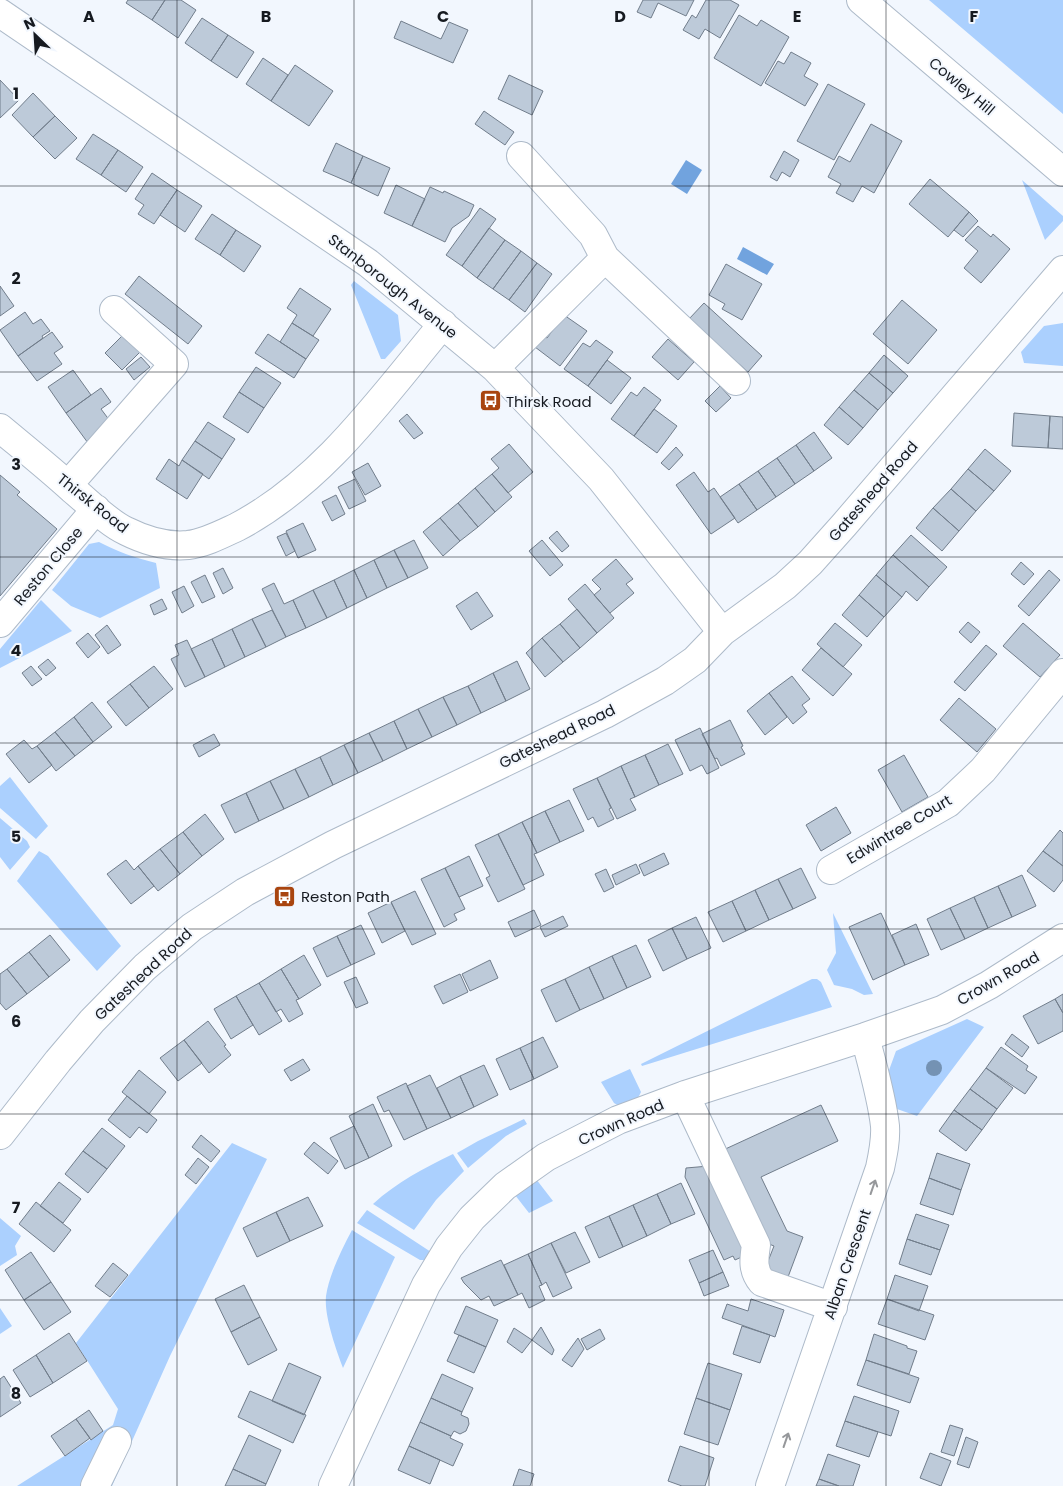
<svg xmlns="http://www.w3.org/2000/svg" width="1063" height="1486" font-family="Poppins,sans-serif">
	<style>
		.green { fill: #abd0fe }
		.water { fill: #71a3de }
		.building { fill: #bdcad9; stroke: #717d8b }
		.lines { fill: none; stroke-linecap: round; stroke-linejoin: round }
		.minor-casing { stroke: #adbac9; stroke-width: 30 }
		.major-casing { stroke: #adbac9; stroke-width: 30 }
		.minor { stroke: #fff; stroke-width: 28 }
		.major { stroke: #fff; stroke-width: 28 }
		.tree { fill: #7492b3 }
		.oneway { stroke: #96989b }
		.grid { fill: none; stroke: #161a20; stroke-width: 1; stroke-opacity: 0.55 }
		.labels { text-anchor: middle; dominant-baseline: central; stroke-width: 4; stroke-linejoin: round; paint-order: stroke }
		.street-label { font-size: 15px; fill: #161a20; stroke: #f2f7fe }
		.poi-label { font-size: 15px; fill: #161a20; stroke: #f2f7fe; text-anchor: start }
		.grid-label { font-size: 16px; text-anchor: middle; font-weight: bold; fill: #161a20; stroke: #f2f7fe; stroke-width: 4; stroke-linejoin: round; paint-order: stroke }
	</style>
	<rect width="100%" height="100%" fill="#f2f7fe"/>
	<path class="green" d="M929 0H1063V114Z
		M1022 180 1063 216V221L1045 240Z
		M354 281 398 315 401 341 385 359H381L351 285Z
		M1063 323V366L1024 363 1021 352 1044 326Z
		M99 542C118 552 136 558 156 563L160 588 100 618 71 606 52 590 89 544Z
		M41 600 72 631 0 668V649Z
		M10 777 48 826 36 839 0 808V786Z
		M0 818 27 841 30 847 10 870 0 857Z
		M39 851 48 856 121 946 97 971 17 881Z
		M833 913 873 994 864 995 852 989 834 985 827 970 836 953Z
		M812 979H817L821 982 832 1007 642 1066 641 1064Z
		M967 1019 984 1027 917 1116 897 1109 888 1073 896 1051Z
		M630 1069 641 1092 638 1098 619 1106 614 1103 601 1082Z
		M524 1119 527 1124 506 1136 468 1168 457 1153 478 1141Z
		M232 1143 267 1159 170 1356 112 1486H17L113 1425 118 1409 76 1343Z
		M453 1154 464 1171 436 1200 414 1230 373 1204C397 1182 424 1168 453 1154Z
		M536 1179 553 1201 529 1213 515 1195Z
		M367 1210 431 1252 427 1260H420L357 1223Z
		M0 1218 21 1236 15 1246 17 1255 0 1266Z
		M352 1230 395 1257 343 1368C336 1349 324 1316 326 1296 329 1275 342 1249 352 1230Z
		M0 1308 12 1326 0 1334Z"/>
	<path class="water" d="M686 160 702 170 687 194 671 184Z
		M743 247 774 264 767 275 737 259Z"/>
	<path class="building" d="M128 0H165L152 20 126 3Z
		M165 0H181L196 10 178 38 152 20Z
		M643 0H694L686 16 658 3 651 18 637 12Z
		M706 0H730L739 5 720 38 705 29 699 39 683 30 692 15 696 18Z
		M739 15 757 26 761 20 789 37 761 86 714 58Z
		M202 18 228 35 211 61 185 43Z
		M401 21 441 39 449 22 468 30 453 63 394 38Z
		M228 35 254 52 237 78 211 61Z
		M791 52 811 63 804 76 818 84 805 106 765 83 778 61 784 64Z
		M263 58 288 75 271 101 246 84Z
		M295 65 333 91 309 126 271 101Z
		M509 75 543 91 532 115 498 99Z
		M0 80 19 100 0 118Z
		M828 84 865 104 834 160 797 141Z
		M33 93 55 116 33 137 12 115Z
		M484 111 514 132 505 145 475 124Z
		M55 116 77 138 55 159 33 137Z
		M871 124 902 141 874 193 862 186 853 202 836 193 841 184 828 177 839 156 850 162Z
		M93 134 118 150 101 175 76 159Z
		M336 143 363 156 351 183 323 171Z
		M118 150 143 167 126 192 101 175Z
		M784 151 799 160 790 177 782 172 777 181 770 177Z
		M363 156 390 168 378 196 351 183Z
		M152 173 177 190 154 224 138 214 144 205 135 199Z
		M930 179 969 212 948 237 909 204Z
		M396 185 425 199 412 226 384 213Z
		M430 187 443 193 444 191 474 205 469 216 452 228 445 242 412 226Z
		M177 190 202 206 185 232 160 215Z
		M480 208 496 219 462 266 446 255Z
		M969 212 978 221 963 237 954 230Z
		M212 214 236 230 220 255 195 239Z
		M978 226 991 237 993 234 1010 249 981 283 964 268 978 251 965 240Z
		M489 228 505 240 477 278 462 266Z
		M236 230 261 246 244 272 220 255Z
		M505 240 521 251 493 289 477 278Z
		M521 251 537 263 509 300 493 289Z
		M537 263 552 274 525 312 509 300Z
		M726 264 762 284 742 320 722 309 725 304 709 295Z
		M139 276 202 326 188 344 125 294Z
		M0 286 14 306 0 316Z
		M300 288 331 309 313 336 292 323 297 315 287 308Z
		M902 300 937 330 908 364 873 334Z
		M704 303 762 356 748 372 689 319Z
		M25 312 33 324 41 319 50 331 42 336 43 338 18 356 0 330Z
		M564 315 587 331 560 366 535 347 544 336 547 338Z
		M292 323 319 340 306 359 280 342Z
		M52 332 63 347 54 353 62 364 37 381 18 356Z
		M268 334 306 359 294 378 255 353Z
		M123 335 140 352 122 370 105 353Z
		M668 339 694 362 678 380 652 357Z
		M596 340 613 352 588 386 564 369 583 343 590 347Z
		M884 355 908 376 893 393 869 373Z
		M141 357 150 367 134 380 126 369Z
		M607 360 631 378 611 404 588 386Z
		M256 367 281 383 264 408 239 392Z
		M73 370 91 395 66 413 48 387Z
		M869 373 893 393 878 410 854 390Z
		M720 386 731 398 716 412 705 401Z
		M644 387 661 400 634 436 611 419 631 392 637 396Z
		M101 388 111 402 101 409 110 421 99 428 102 433 88 443 66 413Z
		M854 390 878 410 863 428 839 407Z
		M239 392 264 408 248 433 223 417Z
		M839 407 863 428 848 445 824 425Z
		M654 409 677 426 657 453 634 436Z
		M1014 413 1050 416 1048 448 1012 446Z
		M407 414 423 433 414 439 399 421Z
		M1050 416 1063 417V449L1048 448Z
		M208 422 235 439 222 459 195 441Z
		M814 432 832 458 814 471 796 445Z
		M195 441 222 459 209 479 182 460Z
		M509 444 533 472 508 493 492 474 499 468 491 459Z
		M796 445 814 471 795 484 777 458Z
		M676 447 683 455 669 470 661 463Z
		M985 449 1011 471 994 491 968 469Z
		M777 458 795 484 776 497 758 471Z
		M169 459 179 466 182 460 203 474 187 499 156 479Z
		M368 463 381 486 365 495 352 472Z
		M968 469 994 491 976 511 951 489Z
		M758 471 776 497 757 510 739 484Z
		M694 472 708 492 714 488 735 518 711 534 676 485Z
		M492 474 512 497 495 512 475 488Z
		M0 475 20 492 17 495 57 529 0 596Z
		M355 479 366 501 349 509 338 487Z
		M739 484 757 510 738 523 720 497Z
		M475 488 495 512 478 527 458 503Z
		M951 489 976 511 959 531 933 508Z
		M336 495 345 514 332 521 322 502Z
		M458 503 478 527 460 541 440 518Z
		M933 508 959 531 942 551 916 528Z
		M440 518 460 541 443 556 423 532Z
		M303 523 316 550 298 558 286 531Z
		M557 531 569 546 562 552 549 538Z
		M286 533 295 551 286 556 277 537Z
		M911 535 947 567 929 587 893 555Z
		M414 540 428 568 408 578 394 550Z
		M542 540 563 565 550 576 529 551Z
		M394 550 408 578 387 588 374 560Z
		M893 555 929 587 917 601 906 591 902 597 876 575Z
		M616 559 633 579 626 584 634 593 610 613 594 595 601 589 592 580Z
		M374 560 387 588 367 598 354 570Z
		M1021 562 1034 574 1024 585 1011 574Z
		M223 568 233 588 223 594 213 573Z
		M354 570 367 598 347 608 334 580Z
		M1049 570 1060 580 1029 616 1018 606Z
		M205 575 215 597 202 603 191 582Z
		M876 575 902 597 884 617 859 595Z
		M334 580 347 608 327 618 313 590Z
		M274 583 284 604 293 600 306 628 286 637 262 589Z
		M585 584 614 618 597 633 568 599Z
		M184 586 194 606 182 613 172 592Z
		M313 590 327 618 306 628 293 600Z
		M477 592 493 616 471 630 456 606Z
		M859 595 884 617 867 637 842 615Z
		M162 599 167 609 154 615 150 605Z
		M577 609 597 633 580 648 560 624Z
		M272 610 286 637 266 647 252 619Z
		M252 619 266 647 245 657 232 629Z
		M968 622 980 632 971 643 959 632Z
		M835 623 862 645 843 667 817 644Z
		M1023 623 1060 655 1040 677 1003 646Z
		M560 624 580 648 563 662 542 638Z
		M107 625 121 645 108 654 95 635Z
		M232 629 245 657 225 667 212 639Z
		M88 633 100 647 88 658 76 643Z
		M542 638 563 662 545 677 526 653Z
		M212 639 225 667 205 677 191 649Z
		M187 640 205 677 185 687 171 659 179 655 175 645Z
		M986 645 997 654 965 691 954 682Z
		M821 648 852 674 833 696 802 670Z
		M48 659 56 668 46 676 38 667Z
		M517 661 530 689 506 701 493 673Z
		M31 666 42 679 32 686 22 673Z
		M154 666 173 689 149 708 130 684Z
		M493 673 506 701 481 713 468 686Z
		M792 676 810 699 802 705 807 712 793 724 769 693Z
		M130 684 149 708 126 726 107 702Z
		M468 686 481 713 457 725 443 697Z
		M769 693 787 717 765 735 747 711Z
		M443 697 457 725 432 737 418 709Z
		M959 698 996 729 977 752 940 720Z
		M92 702 112 727 93 742 74 717Z
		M418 709 432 737 407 749 394 721Z
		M74 717 93 742 75 756 55 732Z
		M730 720 743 746 741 747 745 754 721 766 717 758 715 759 702 734Z
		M394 721 407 749 383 761 369 733Z
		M700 728 719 768 707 774 702 765 690 771 675 740Z
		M55 732 75 756 56 771 37 746Z
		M369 733 383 761 358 773 344 745Z
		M214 734 220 745 199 757 193 745Z
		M24 740 32 749 37 746 52 765 29 783 6 754Z
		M668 744 683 774 659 785 645 755Z
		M344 745 358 773 333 785 320 757Z
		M645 755 659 785 635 797 621 766Z
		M904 755 928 797 902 812 878 770Z
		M320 757 333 785 309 797 295 769Z
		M621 766 635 797 630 799 636 810 617 819 597 778Z
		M295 769 309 797 284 809 270 781Z
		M597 778 611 808 609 809 614 819 598 827 593 817 588 820 573 789Z
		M270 781 284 809 259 821 246 793Z
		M246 793 259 821 235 833 221 805Z
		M569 800 584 831 560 842 545 811Z
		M836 807 851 833 821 851 806 825Z
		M545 811 560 842 537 853 522 822Z
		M205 814 224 839 202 856 183 832Z
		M522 822 537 853 534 854 544 875 523 885 498 834Z
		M1060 830 1063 833V866L1043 851Z
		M183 832 202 856 180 874 160 849Z
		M498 834 525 889 498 902 486 878 490 876 475 845Z
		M160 849 180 874 158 891 138 866Z
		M1043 851 1063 866V880L1054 892 1027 871Z
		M664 853 669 864 644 876 639 865Z
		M469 856 483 886 459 897 445 868Z
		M126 860 134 870 138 866 154 886 131 904 107 874Z
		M636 864 640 873 616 885 612 875Z
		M445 868 465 909 454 914 457 920 444 927 421 879Z
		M801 868 816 898 793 909 778 879Z
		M606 869 614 887 604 892 595 874Z
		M1022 875 1036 906 1012 917 998 886Z
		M778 879 793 909 769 920 755 890Z
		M998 886 1012 917 988 928 974 897Z
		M755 890 769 920 746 931 732 901Z
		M415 891 436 934 412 945 391 902Z
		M974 897 988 928 965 939 950 908Z
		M732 901 746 931 723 942 708 912Z
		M391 902 405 931 382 943 368 913Z
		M950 908 965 939 941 950 927 919Z
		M534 910 541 925 515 937 508 922Z
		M881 913 905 965 873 980 849 927Z
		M563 916 568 926 545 937 540 927Z
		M696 917 711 948 687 959 672 928Z
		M916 924 929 955 905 965 892 935Z
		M361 925 375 954 351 965 337 936Z
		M672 928 687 959 663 971 648 940Z
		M50 935 70 960 49 977 29 952Z
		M337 936 351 965 327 977 313 948Z
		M636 945 651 977 627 988 612 956Z
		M29 952 49 977 27 994 7 969Z
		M304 955 321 985 299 999 281 969Z
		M612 956 627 988 604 999 589 967Z
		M490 960 498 978 470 991 462 974Z
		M589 967 604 999 580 1010 565 979Z
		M7 969 27 994 6 1010 0 1003V974Z
		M281 969 299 999 296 1000 303 1014 289 1022 281 1009 276 1012 259 983Z
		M460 974 468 992 443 1004 434 986Z
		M356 977 368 1003 356 1008 344 982Z
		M565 979 580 1010 556 1022 541 990Z
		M259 983 282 1021 259 1035 236 996Z
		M1063 994V1013L1055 999Z
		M236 996 253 1025 231 1039 214 1009Z
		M1055 999 1063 1013V1031L1038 1044 1023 1016Z
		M208 1021 226 1045 224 1046 231 1055 209 1073 184 1040Z
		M1012 1034 1029 1047 1022 1057 1005 1044Z
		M543 1037 558 1067 534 1079 520 1048Z
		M184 1040 202 1063 178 1081 160 1058Z
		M1001 1047 1028 1066 1026 1070 1037 1077 1025 1094 986 1068Z
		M520 1048 534 1079 510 1090 496 1059Z
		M303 1059 310 1070 291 1081 284 1070Z
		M484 1065 498 1095 474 1107 460 1076Z
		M986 1068 1013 1088 997 1109 970 1089Z
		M139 1070 166 1092 149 1114 122 1092Z
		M430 1075 451 1118 427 1129 407 1086Z
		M460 1076 474 1107 451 1118 437 1088Z
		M406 1083 427 1129 404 1140 389 1110 384 1112 377 1097Z
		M970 1089 997 1109 982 1130 954 1110Z
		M127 1096 157 1120 147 1133 139 1127 130 1138 108 1120Z
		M373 1104 392 1146 369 1158 349 1116Z
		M821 1105 838 1141 761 1177 787 1231 803 1237 788 1277 765 1269 774 1246 764 1242 721 1151Z
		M954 1110 982 1130 966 1151 939 1131Z
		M354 1126 369 1158 345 1169 330 1138Z
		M102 1128 125 1146 107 1169 83 1151Z
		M201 1135 220 1151 211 1162 192 1147Z
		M314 1142 338 1161 328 1174 304 1154Z
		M83 1151 107 1169 88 1193 65 1174Z
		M937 1153 970 1164 961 1190 929 1178Z
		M198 1158 209 1167 196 1184 185 1175Z
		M709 1166 746 1255 735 1260 733 1256 724 1260 685 1177 686 1168Z
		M929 1178 961 1190 953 1215 920 1204Z
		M59 1182 81 1199 63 1223 40 1206Z
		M681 1183 695 1214 671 1224 657 1194Z
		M657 1194 671 1224 647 1236 633 1205Z
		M308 1197 323 1226 290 1241 276 1212Z
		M36 1202 71 1230 54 1252 19 1224Z
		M633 1205 647 1236 623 1247 609 1216Z
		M276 1212 290 1241 257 1257 243 1228Z
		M916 1214 949 1225 940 1250 907 1239Z
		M609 1216 623 1247 599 1258 585 1227Z
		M575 1232 590 1262 566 1273 551 1243Z
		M907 1239 940 1250 931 1275 899 1264Z
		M551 1243 572 1288 553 1297 546 1282 542 1285 528 1254Z
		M713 1250 723 1272 699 1283 689 1260Z
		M31 1252 51 1282 24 1300 5 1270Z
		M528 1254 542 1285 539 1286 545 1300 529 1308 522 1293 518 1295 504 1265Z
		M501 1260 518 1295 494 1306 489 1296 481 1300 464 1283 461 1278Z
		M113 1263 128 1275 110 1297 95 1286Z
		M723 1272 729 1286 704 1296 699 1283Z
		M895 1275 928 1286 919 1311 887 1299Z
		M51 1282 71 1312 44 1330 24 1300Z
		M244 1285 260 1317 231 1332 215 1299Z
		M751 1299 784 1310 775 1337 722 1318 727 1304 748 1311Z
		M887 1299 934 1315 925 1340 878 1324Z
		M466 1306 498 1320 486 1347 454 1333Z
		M260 1317 277 1350 248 1365 231 1332Z
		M742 1326 770 1335 760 1363 733 1354Z
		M541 1327 554 1350 552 1355 532 1340Z
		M514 1328 532 1340 522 1353 507 1342Z
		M600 1329 605 1339 587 1350 581 1339Z
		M69 1333 87 1361 53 1383 36 1355Z
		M874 1334 907 1346V1348L917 1351 909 1374 866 1360Z
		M459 1335 486 1347 474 1373 447 1361Z
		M578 1338 584 1349 572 1367 562 1360Z
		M36 1355 53 1383 30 1397 13 1370Z
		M866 1360 919 1378 910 1403 857 1385Z
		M289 1363 321 1377 304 1415 272 1401Z
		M708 1363 742 1374 730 1410 696 1398Z
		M442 1374 473 1388 462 1412 431 1398Z
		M4 1376 21 1403 0 1417V1379Z
		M250 1391 306 1415 293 1443 238 1417Z
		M854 1396 899 1411 891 1436 845 1421Z
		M431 1398 462 1412 461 1415 468 1418 469 1424 466 1431 460 1434 454 1431 451 1436 420 1422Z
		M696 1398 730 1410 718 1445 684 1434Z
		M89 1410 103 1431 91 1440 76 1419Z
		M76 1419 90 1438 65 1456 51 1436Z
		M845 1421 878 1432 869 1457 836 1446Z
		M420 1422 451 1436 450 1438 463 1444 453 1466 409 1446Z
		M950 1425 963 1429 954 1456 941 1452Z
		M249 1435 281 1450 266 1484 233 1469Z
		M966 1437 978 1442 969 1468 957 1464Z
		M409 1446 440 1460 430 1484 398 1470Z
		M680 1446 714 1458 705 1486H682L668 1481Z
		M930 1453 951 1461 941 1486 920 1478Z
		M828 1454 860 1465 853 1486H839L819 1479Z
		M233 1469 266 1484 265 1486H225Z
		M519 1469 534 1474 530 1486H513Z
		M819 1479 839 1486H816Z"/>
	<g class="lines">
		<defs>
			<path id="minor" d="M0 13 368 263 495 368 601 479 722 632
				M521 156 593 235 605 258
				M495 368 605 258 736 381
				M0 428C24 448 49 468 72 489 87 501 108 523 126 531 144 540 167 547 188 545 205 543 222 534 237 527 323 482 382 397 443 324
				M68 485 174 364 114 310
				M0 623 96 509
				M831 870 948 803 983 770 1063 673
				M685 1095 756 1245C754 1259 752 1270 762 1282L833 1307
				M0 1135 58 1061 92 1021 145 967 192 927 245 892 333 845 605 714 665 681 695 660 722 632 785 586 810 563 844 525 1063 270
				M95 1486 117 1441
				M333 1486 426 1285 449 1247 472 1218 505 1186 546 1157 618 1120 685 1095 865 1037 942 1010 989 985 1063 938
				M770 1486 880 1168C883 1154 886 1140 885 1126 882 1098 872 1064 865 1037"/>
			<path id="major" d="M861 0 1063 172"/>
		</defs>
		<use href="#minor" class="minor-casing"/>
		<use href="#major" class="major-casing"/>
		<use href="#minor" class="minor"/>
		<use href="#major" class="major"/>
	</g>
	<circle class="tree" cx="934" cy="1068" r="8"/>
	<defs><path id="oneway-shaft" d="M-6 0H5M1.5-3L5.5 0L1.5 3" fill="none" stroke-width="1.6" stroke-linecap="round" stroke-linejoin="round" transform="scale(1.25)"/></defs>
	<g class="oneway">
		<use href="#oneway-shaft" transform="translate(873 1187) rotate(-71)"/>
		<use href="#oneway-shaft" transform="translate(786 1440) rotate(-71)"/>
	</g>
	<path class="grid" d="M177 0V1486M354 0V1486M532 0V1486M709 0V1486M886 0V1486M0 186H1063M0 372H1063M0 557H1063M0 743H1063M0 929H1063M0 1114H1063M0 1300H1063"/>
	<defs>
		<symbol id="bus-square" viewBox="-11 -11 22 22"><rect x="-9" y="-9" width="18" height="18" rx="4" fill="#a9450f" stroke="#f2f7fe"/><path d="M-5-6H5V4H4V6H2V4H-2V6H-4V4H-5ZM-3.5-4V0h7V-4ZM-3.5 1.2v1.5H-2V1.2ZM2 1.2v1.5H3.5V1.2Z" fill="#fff"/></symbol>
	</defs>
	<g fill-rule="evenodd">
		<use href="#bus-square" x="478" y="388" width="25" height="25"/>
		<use href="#bus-square" x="272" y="884" width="25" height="25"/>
	</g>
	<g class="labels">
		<g class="street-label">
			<text transform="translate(962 86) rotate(40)">Cowley Hill</text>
			<text transform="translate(393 286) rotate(38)">Stanborough Avenue</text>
			<text transform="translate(873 491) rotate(-49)">Gateshead Road</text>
			<text transform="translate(93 503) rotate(38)">Thirsk Road</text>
			<text transform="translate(48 566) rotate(-50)">Reston Close</text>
			<text transform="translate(557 736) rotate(-26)">Gateshead Road</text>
			<text transform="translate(899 829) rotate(-31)">Edwintree Court</text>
			<text transform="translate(143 974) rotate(-43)">Gateshead Road</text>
			<text transform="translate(998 978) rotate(-30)">Crown Road</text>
			<text transform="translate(621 1122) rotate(-24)">Crown Road</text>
			<text transform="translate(847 1264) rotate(-71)">Alban Crescent</text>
		</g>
		<g class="poi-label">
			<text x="506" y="401">Thirsk Road</text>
			<text x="301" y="896">Reston Path</text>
		</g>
	</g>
	<g class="grid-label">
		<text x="89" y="22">A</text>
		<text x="266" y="22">B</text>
		<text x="443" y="22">C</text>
		<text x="620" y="22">D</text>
		<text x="797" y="22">E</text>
		<text x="974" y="22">F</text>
		<text x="16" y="99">1</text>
		<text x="16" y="284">2</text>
		<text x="16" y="470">3</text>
		<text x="16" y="656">4</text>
		<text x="16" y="842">5</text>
		<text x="16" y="1027">6</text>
		<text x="16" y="1213">7</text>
		<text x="16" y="1399">8</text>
	</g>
	<g transform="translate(35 35) rotate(335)" stroke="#f2f7fe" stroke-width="4" paint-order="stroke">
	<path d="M0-4L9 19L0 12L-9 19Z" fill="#161a20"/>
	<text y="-8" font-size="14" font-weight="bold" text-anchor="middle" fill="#161a20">N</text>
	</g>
</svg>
